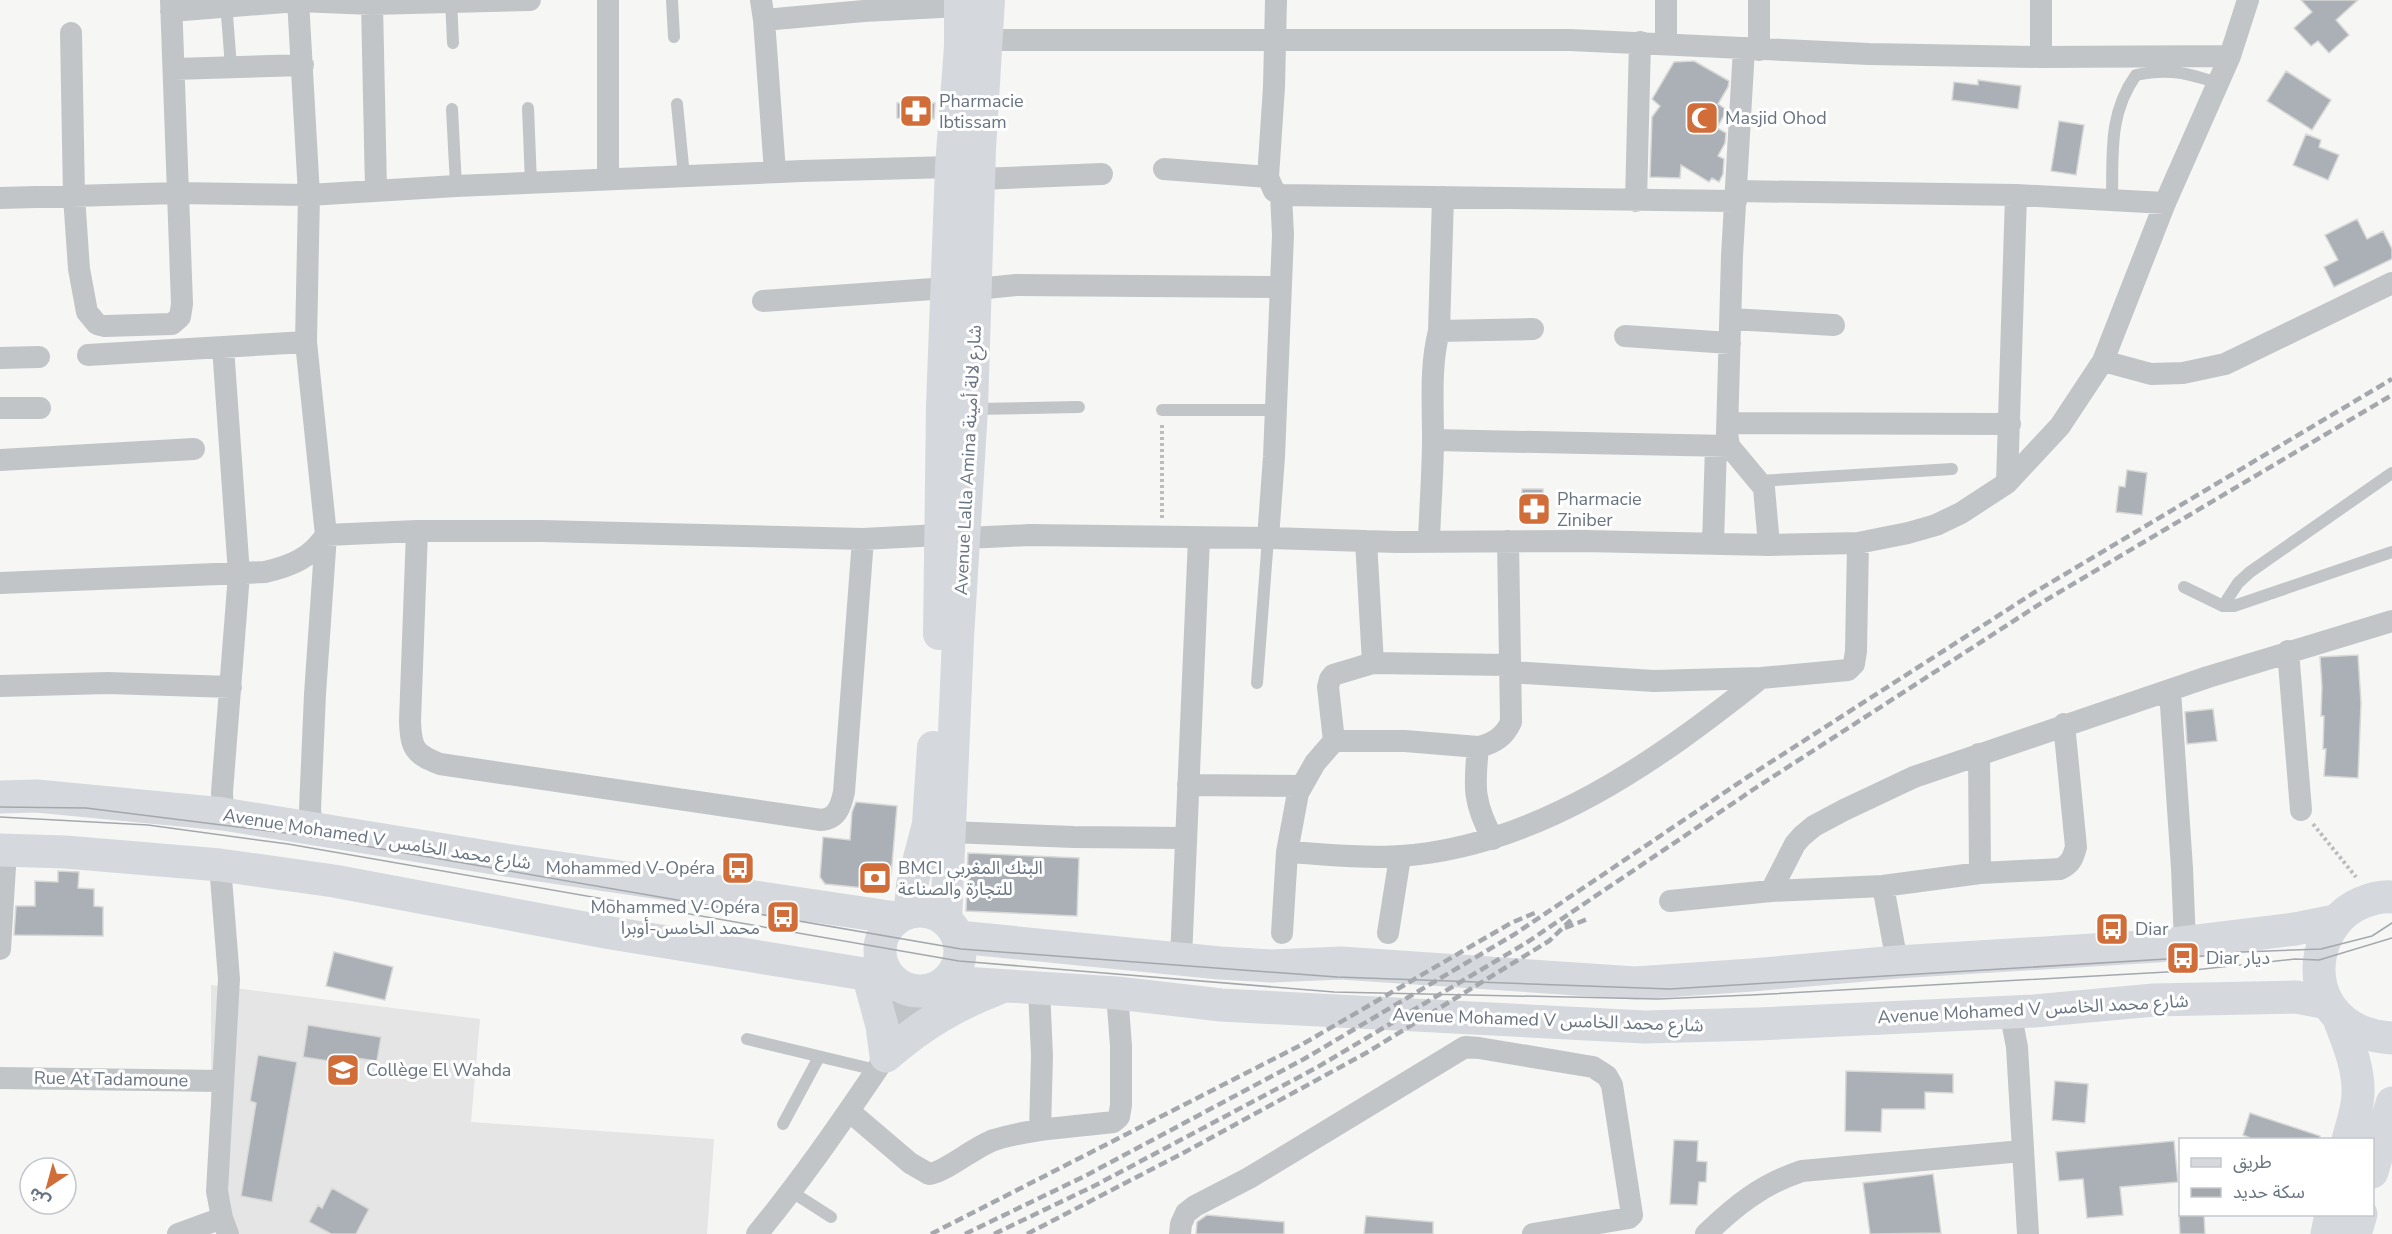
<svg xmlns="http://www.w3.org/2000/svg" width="2392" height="1234" font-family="'Nunito Sans','Noto Sans Arabic',sans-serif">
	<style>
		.built { fill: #e4e5e4 }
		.building { fill: #aab0b5; stroke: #d8d8d6; stroke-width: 1.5 }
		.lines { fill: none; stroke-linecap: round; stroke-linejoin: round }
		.path { stroke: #babcbe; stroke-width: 4; stroke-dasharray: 3 3; stroke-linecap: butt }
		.lane { stroke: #c2c5c8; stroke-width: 12 }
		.street { stroke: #c2c5c8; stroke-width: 22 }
		.secondary { stroke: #d5d8dc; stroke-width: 32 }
		.primary { stroke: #d5d8dc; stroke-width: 33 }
		.tram { stroke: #a4a8ad; stroke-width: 1.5 }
		.rail { stroke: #a4a8ad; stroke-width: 4.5; stroke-dasharray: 9 4.5; stroke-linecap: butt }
		.labels { text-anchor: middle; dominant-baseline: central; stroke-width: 6; stroke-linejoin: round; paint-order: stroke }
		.poi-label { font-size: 18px; fill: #687481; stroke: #fff; text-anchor: start }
		.street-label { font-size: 18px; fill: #687481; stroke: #fff }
	</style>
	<rect width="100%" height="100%" fill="#f6f6f4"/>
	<path class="built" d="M211 985 480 1019 471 1122 714 1139 707 1234H223L211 1203Z"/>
	<path class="building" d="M2301 0H2358L2336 20 2349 35 2329 53 2318 41 2311 46 2294 28 2312 12Z
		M1694 61 1729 81 1728 87 1718 104 1727 110 1717 128 1726 133 1725 143 1718 156 1724 159 1723 174 1719 182 1712 178 1709 182 1681 165 1680 178 1650 177 1652 117 1660 106 1652 99 1674 62Z
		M2286 71 2331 100 2312 130 2267 101Z
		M1978 80 2021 86 2018 109 1952 100 1954 82 1978 85Z
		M897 103H935L934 119 897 118Z
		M2059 121 2084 125 2076 175 2051 171Z
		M2306 134 2321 140 2319 147 2339 155 2328 180 2293 165Z
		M2357 219 2367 239 2383 231 2392 249V259L2334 287 2324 267 2338 260 2325 235Z
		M2127 470 2147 473 2142 515 2116 512 2119 486 2125 487Z
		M1522 489H1543L1544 514H1522Z
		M2358 655 2361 703 2358 778 2324 776 2326 749H2323L2324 716H2321L2322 687 2320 657Z
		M2213 709 2217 741 2187 744 2185 712Z
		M856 802 897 806 891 876 875 889 825 884 820 877 823 837 850 840 852 812Z
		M968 853 1079 858 1077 916 966 911Z
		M58 871 79 872 78 888 94 889V906L103 907V936L14 935 16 906H35V881L58 882Z
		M334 952 393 967 385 1000 326 986Z
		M308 1025 381 1037 377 1061 356 1058 354 1065 303 1057Z
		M258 1055 297 1062 272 1202 241 1196 256 1103 250 1101Z
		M1846 1071 1953 1074V1093L1925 1092V1109H1882L1881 1132 1845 1131Z
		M2055 1081 2088 1084 2085 1123 2052 1120Z
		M2250 1113 2320 1136V1140H2255L2243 1135Z
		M1674 1140 1698 1141 1697 1161 1707 1162 1706 1182H1699L1697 1205 1670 1204Z
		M2174 1141 2178 1182 2120 1187 2123 1215 2087 1218 2083 1179 2059 1181 2056 1152Z
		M1933 1174 1941 1233 1870 1234 1863 1183Z
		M332 1188 369 1209 356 1234H331L309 1222 318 1205 322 1208Z
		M1207 1215 1284 1222V1234H1196L1197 1222Z
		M2179 1215H2204L2205 1234H2180Z
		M1366 1216 1433 1222V1234H1364Z"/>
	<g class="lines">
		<path class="path" d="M1162 518V423
			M2313 824 2356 877"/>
		<path class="lane" d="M451 0 453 43
			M672 0 674 37
			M226 2 231 67
			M677 104 684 176
			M528 108 531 183
			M452 109 456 186
			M2112 200C2113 155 2108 114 2136 75 2169 68 2187 73 2218 83
			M973 409 1079 407
			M1162 410H1276
			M1759 481 1952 469
			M2184 587 2223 606H2234L2392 552
			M2223 606 2238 583 2250 572 2392 473
			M1257 683 1268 538
			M747 1039 876 1070
			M783 1124 819 1057
			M792 1192 831 1217"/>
		<path class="street" d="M298 0 309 195 306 342 326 535 315 694 310 809 312 829
			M608 0V179
			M761 0 764 20 775 172
			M1666 0V44
			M372 4 376 190
			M171 11 298 1 372 4 530 0
			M764 20 864 11 960 6
			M71 33 74 196 79 269 87 312 97 324 105 326 172 324 180 317 182 304 171 0
			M986 40H1570L1869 54 2041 57 2230 56
			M1744 48 1732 256 1727 433 1729 446 1764 488 1769 545
			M1759 50V0
			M2041 57V0
			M174 69 303 65
			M1164 169 1268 177
			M979 179 1102 174
			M1736 191 2016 195 2165 203
			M1281 195 1736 201
			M0 198 179 193 309 195 456 186 802 171 951 167
			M1636 201 1640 42
			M976 289 1016 285 1280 287
			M763 301 947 288
			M1731 319 1834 325
			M1439 331 1533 329
			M1625 336 1730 343
			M88 355 306 342
			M0 358 39 357
			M2103 361 2151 374 2183 373 2225 364 2392 283
			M0 408H40
			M1728 423 2010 424
			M1433 440 1729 446
			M0 460 194 449
			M2007 483 2016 195
			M417 531 410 721C411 748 414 754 440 764L821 820C837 819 841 806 844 792L863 539
			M1268 538 1274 457 1283 235 1281 195 1274 191 1268 177 1274 87 1276 0
			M1366 541 1373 663
			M1429 541C1430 507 1433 472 1433 438 1433 402 1430 366 1439 331L1443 197
			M1713 543 1716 446
			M0 583 265 572C291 566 311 558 326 535L417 531H542L863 539 939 535 966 538 1030 535 1268 538 1397 542 1584 541 1769 545 1858 543 1908 533 1936 525 1961 513 2007 483 2060 426 2103 361 2165 203 2230 56 2248 0
			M2288 651 2301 810
			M1510 672 1654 681 1761 678 1848 670 1854 664 1856 651 1858 543
			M0 686 108 683 231 687
			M2170 691 2182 868 2185 943
			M1334 741 1328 687 1330 679 1333 675 1373 663 1509 665
			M1979 754 1980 873
			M1188 785 1300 786
			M223 814 222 792 239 574 223 347
			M951 832 1074 837 1185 838
			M1493 839C1473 803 1474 787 1478 747 1493 744 1505 736 1511 722L1508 541
			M1287 852C1324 854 1365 859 1401 856 1538 846 1657 761 1761 678
			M220 865 229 979 217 1191 222 1218 228 1234
			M1883 886 1897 962
			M1771 891 1795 844 1802 836 1814 826 1844 810 1914 777 2208 677 2392 621
			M1670 901 1771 891 1883 886 1980 873 2060 869C2071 864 2073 858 2076 847L2064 724
			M1282 933 1287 852 1298 793 1315 763 1334 741H1405L1478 747
			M1388 933 1400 857
			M0 949 6 850
			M1181 959 1199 538
			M899 986 906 1020
			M1039 989 1042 1056 1040 1130
			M2010 1011 2017 1047 2028 1234
			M0 1078 223 1081
			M849 1111 910 1163 929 1174C944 1173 974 1147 994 1140 1032 1128 1074 1127 1113 1122L1119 1117 1121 1105V1046L1117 993
			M178 1234 222 1218
			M757 1234C800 1182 838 1127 876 1071 894 1044 908 1016 929 991
			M1180 1234 1181 1224 1186 1213 1195 1206 1249 1178 1465 1047 1479 1048 1593 1067 1607 1076 1612 1085 1632 1215 1629 1218 1533 1234
			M1706 1234C1735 1206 1762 1184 1802 1171L2022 1151"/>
		<path class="secondary" d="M939 634 942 406 951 167 960 46V0
			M910 911 912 885 928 824 933 747
			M946 920 958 638 972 409 980 149 989 0"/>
		<path class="primary" d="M0 797 37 796 223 814 512 861 896 918
			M0 850 65 852 220 865 334 881 611 933 889 978
			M2392 897C2381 896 2371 899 2361 903 2318 921 2304 983 2338 1016 2353 1031 2371 1037 2392 1038
			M880 951a40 40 0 1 1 80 0a40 40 0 1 1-80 0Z
			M958 937 1220 963 1272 966 1341 963 1635 983 1752 975 1897 962 2157 946 2295 929 2335 921
			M868 974 882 1026 886 1056
			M947 982 1117 993 1221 1005 1645 1027 1758 1024 2034 1011 2154 1000 2296 997 2328 1003
			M2338 1016C2347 1040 2359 1067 2358 1093 2358 1108 2352 1125 2348 1140
			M886 1056C921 1025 955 1005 999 988
			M2372 1172 2392 1103
			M2327 1234 2331 1214
			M2355 1234 2361 1214"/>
		<path class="tram" d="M0 807 86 808 301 835 961 949 1337 977 1670 989 2183 958 2242 952 2321 949 2372 936 2392 923
			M0 817 148 825 288 844 959 961 1334 992 1658 999 1751 995 2185 971 2295 959 2319 960 2392 938"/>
		<path class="rail" d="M1565 928 1590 918
			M931 1234 1301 1045 1511 923 1537 912
			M965 1234 1085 1176 1304 1059 1515 934 1746 778 2035 592 2392 379
			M994 1234 1096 1185 1316 1068 1526 943 1757 787 2046 600 2392 395
			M1027 1234 1185 1152 1366 1053 1549 941 1571 920"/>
	</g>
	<defs>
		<symbol id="pharmacy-square" viewBox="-11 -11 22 22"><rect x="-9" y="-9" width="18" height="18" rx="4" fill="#d16d39" stroke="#fff"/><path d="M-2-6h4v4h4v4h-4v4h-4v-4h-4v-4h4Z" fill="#fff"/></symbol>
		<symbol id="mosque-square" viewBox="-11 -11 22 22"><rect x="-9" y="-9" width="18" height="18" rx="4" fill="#d16d39" stroke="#fff"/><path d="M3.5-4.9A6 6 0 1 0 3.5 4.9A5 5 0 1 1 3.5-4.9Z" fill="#fff"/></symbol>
		<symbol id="bus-square" viewBox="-11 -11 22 22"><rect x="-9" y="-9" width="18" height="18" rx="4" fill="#d16d39" stroke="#fff"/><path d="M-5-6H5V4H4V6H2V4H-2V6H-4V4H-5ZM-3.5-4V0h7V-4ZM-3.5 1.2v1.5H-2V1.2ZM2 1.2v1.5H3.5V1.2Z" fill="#fff"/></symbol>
		<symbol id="bank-square" viewBox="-11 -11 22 22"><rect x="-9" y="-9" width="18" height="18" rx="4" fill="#d16d39" stroke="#fff"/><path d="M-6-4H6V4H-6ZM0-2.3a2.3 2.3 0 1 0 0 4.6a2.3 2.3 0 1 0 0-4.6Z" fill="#fff"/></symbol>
		<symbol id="school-square" viewBox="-11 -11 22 22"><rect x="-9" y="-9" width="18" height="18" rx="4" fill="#d16d39" stroke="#fff"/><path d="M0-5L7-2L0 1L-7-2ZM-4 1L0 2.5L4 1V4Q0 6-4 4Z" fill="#fff"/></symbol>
	</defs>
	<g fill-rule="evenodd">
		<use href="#pharmacy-square" x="897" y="92" width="38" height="38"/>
		<use href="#mosque-square" x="1683" y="99" width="38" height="38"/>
		<use href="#pharmacy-square" x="1515" y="490" width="38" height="38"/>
		<use href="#bus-square" x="719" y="849" width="38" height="38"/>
		<use href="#bank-square" x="856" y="859" width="38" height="38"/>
		<use href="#bus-square" x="764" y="898" width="38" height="38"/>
		<use href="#bus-square" x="2093" y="910" width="38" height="38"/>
		<use href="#bus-square" x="2164" y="939" width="38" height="38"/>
		<use href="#school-square" x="324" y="1051" width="38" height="38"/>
	</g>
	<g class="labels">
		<g class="poi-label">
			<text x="939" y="101">Pharmacie<tspan x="939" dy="21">Ibtissam</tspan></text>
			<text x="1725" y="118">Masjid Ohod</text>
			<text x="1557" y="499">Pharmacie<tspan x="1557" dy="21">Ziniber</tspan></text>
			<text x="715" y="868" text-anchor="end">Mohammed V-Opéra</text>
			<text x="898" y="868">BMCI البنك المغربي<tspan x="898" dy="21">للتجارة والصناعة</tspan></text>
			<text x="760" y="907" text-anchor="end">Mohammed V-Opéra<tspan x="760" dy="21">محمد الخامس-أوبرا</tspan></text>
			<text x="2135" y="929">Diar</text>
			<text x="2206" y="958">Diar ديار</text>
			<text x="366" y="1070">Collège El Wahda</text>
		</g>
		<g class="street-label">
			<text transform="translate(968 460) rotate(-87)">Avenue Lalla Amina شارع لالة أمينة</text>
			<text transform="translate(377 839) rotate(9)">Avenue Mohamed V شارع محمد الخامس</text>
			<text transform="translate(2033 1009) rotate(-3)">Avenue Mohamed V شارع محمد الخامس</text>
			<text transform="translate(1548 1020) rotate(2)">Avenue Mohamed V شارع محمد الخامس</text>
			<text transform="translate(111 1079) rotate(1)">Rue At Tadamoune</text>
		</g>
	</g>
	<rect x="2179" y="1138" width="195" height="78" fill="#ffffff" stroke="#c3c7cd" stroke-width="1.5"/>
	<rect x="2191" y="1158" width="30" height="9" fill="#d5d8dc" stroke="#c3c7cd" stroke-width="1.5"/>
	<text x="2233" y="1168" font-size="18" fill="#687481">طريق</text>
	<rect x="2191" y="1188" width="30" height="9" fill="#a4a8ad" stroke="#c3c7cd" stroke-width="1.5"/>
	<text x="2233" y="1198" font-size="18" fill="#687481">سكة حديد</text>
	<g transform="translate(48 1186) rotate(216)"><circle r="28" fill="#ffffff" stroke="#c3c7cd" stroke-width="1.5"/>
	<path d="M0-4.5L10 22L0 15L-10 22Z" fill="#d16d39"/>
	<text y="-9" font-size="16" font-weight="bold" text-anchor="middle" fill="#687481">ش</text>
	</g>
</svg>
